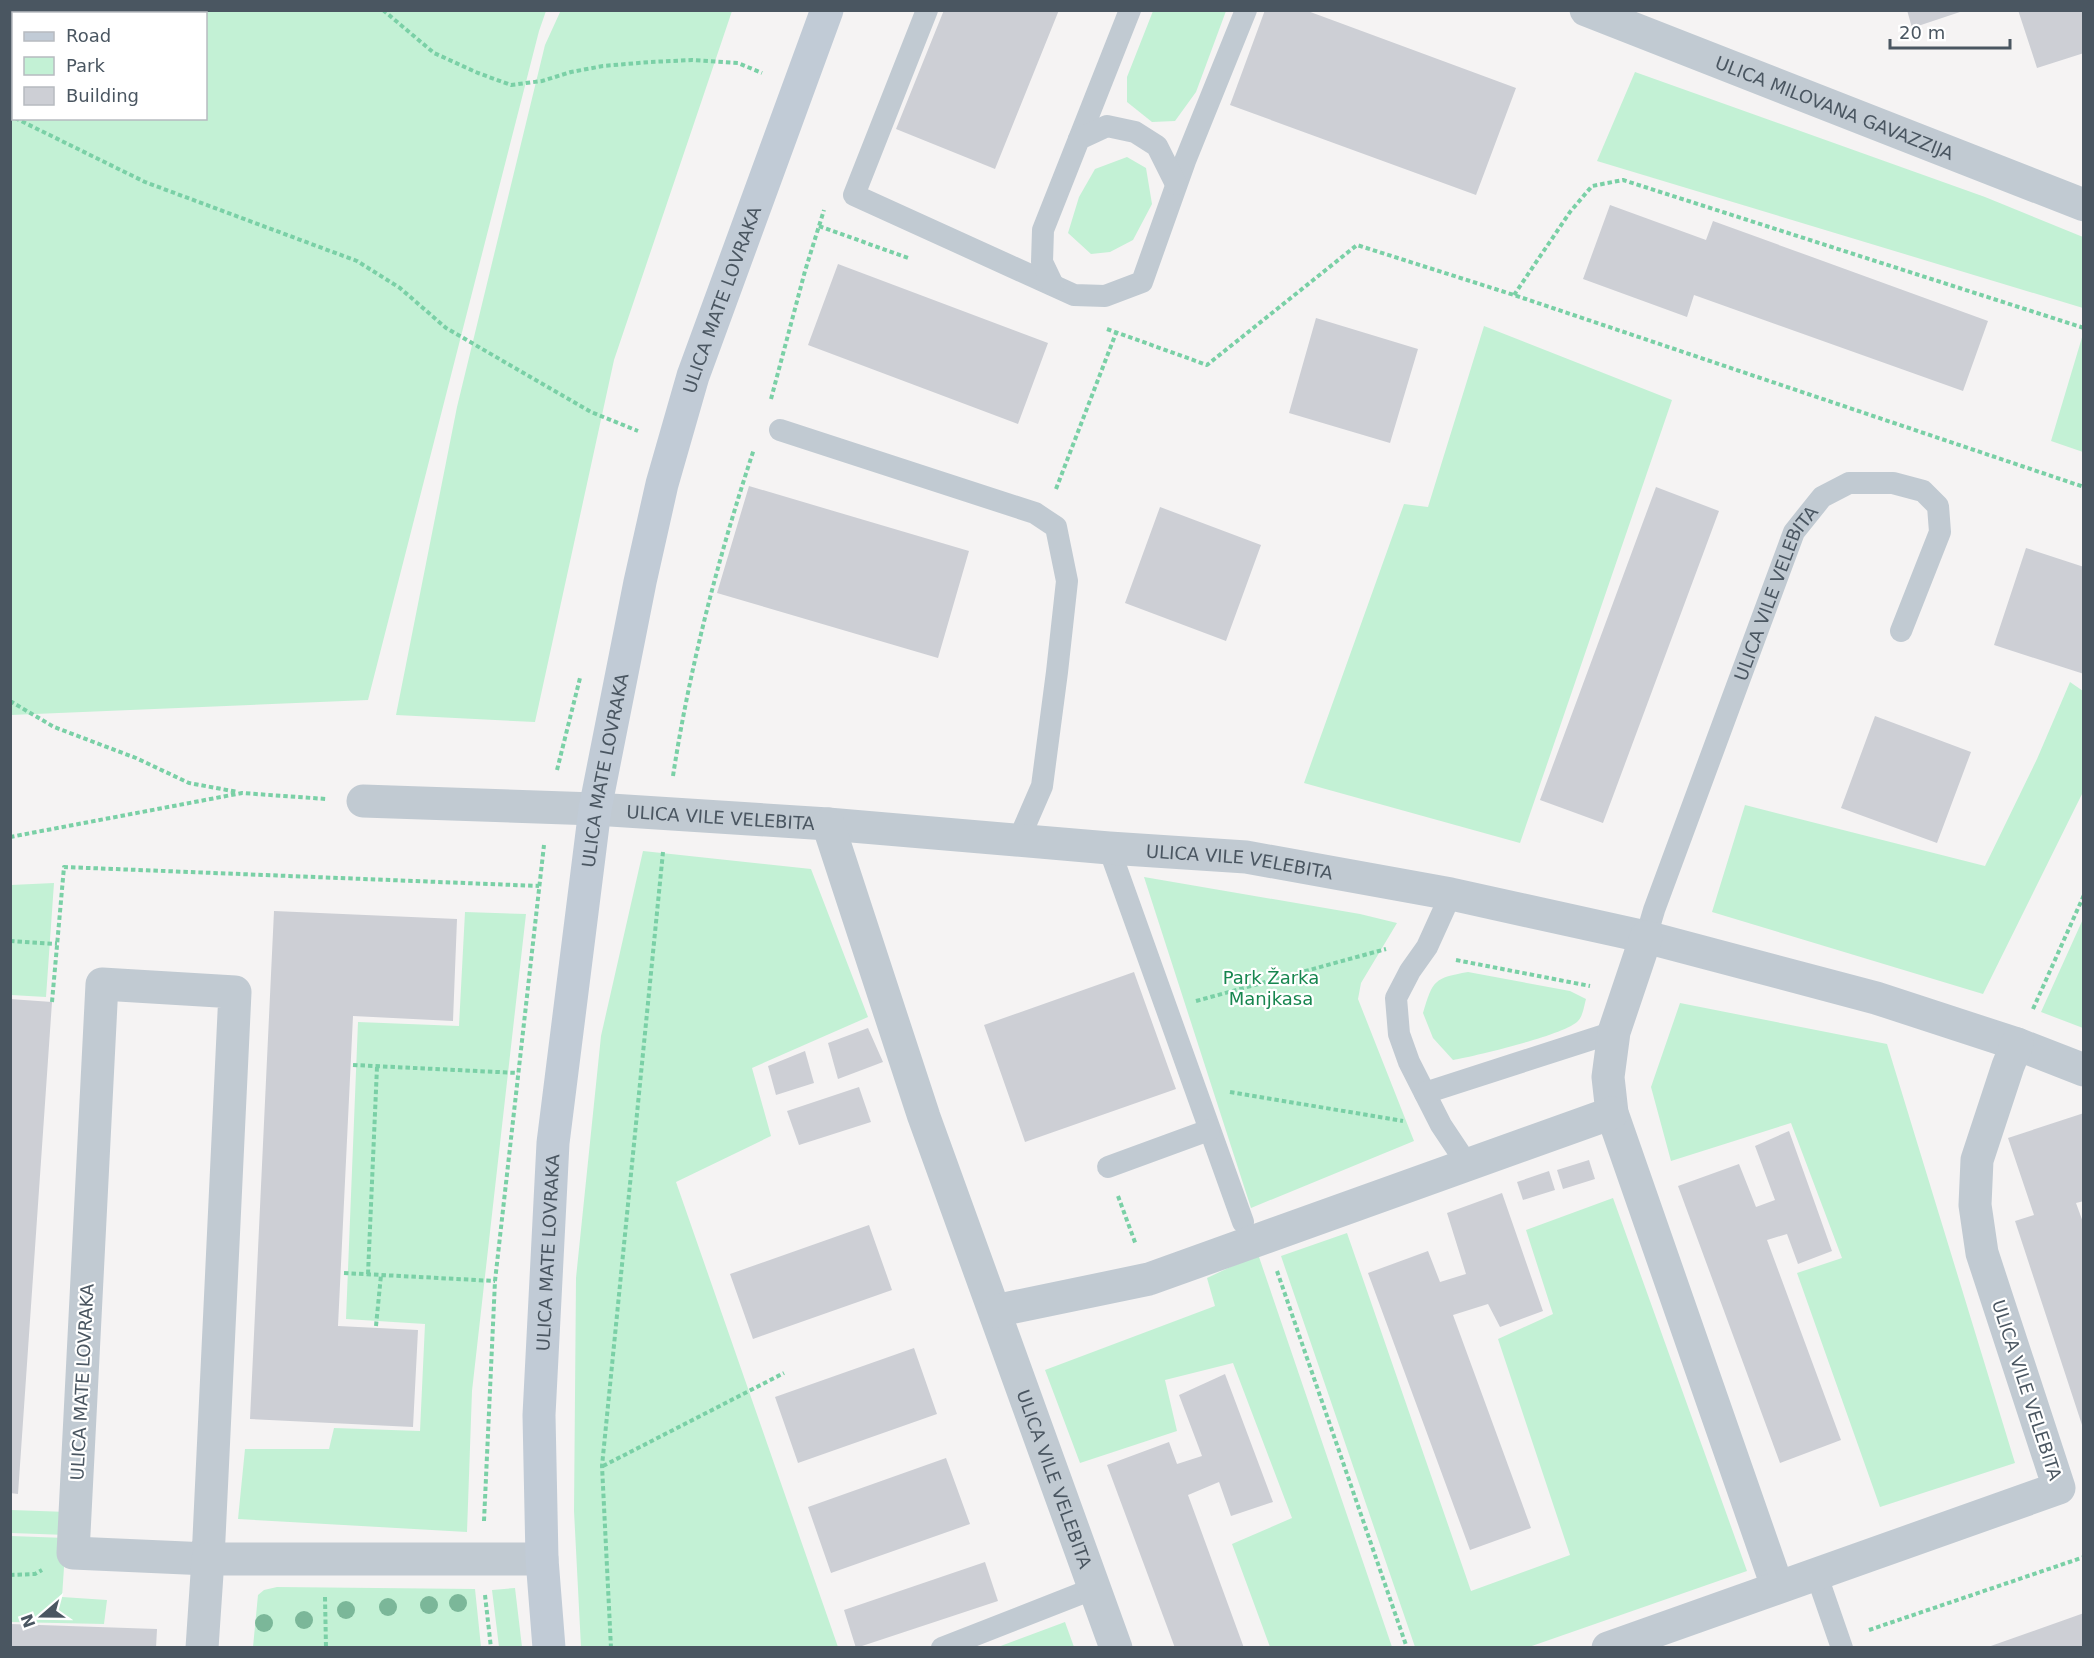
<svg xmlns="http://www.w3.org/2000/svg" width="2094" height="1658" font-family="'DejaVu Sans',sans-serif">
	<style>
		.green { fill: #c3f1d5; fill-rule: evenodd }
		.building { fill: #cdcfd5 }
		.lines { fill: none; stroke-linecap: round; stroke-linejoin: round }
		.path { stroke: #7ad0a6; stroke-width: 4; stroke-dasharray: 4.5 3; stroke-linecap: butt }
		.lane { stroke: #c1cad2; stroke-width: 22 }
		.street { stroke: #c1cad2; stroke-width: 33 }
		.secondary { stroke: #c1cbd6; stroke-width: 33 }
		.tree { fill: #7bb799 }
		.labels { text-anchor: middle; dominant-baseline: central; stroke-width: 4.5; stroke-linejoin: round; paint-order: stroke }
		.street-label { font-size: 18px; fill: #4a5661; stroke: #fff }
		.park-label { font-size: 18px; fill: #17864f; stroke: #fff }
	</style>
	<rect width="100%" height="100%" fill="#f5f3f3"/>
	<path class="green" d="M561 10 732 11 614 360 535 722 396 715 457 407 545 45Z
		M10 11H546L539 31 368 700 11 715ZM14 14H206V118H14Z
		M1153 11H1226L1196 92 1175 121 1152 122 1127 102V77Z
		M1635 72 1985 197 2083 237V308L1597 161Z
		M1127 157 1146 168 1152 204 1133 240 1110 252 1091 254 1068 233 1079 197 1095 169Z
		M1484 326 1672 400 1520 843 1304 783 1404 504 1428 507Z
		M2083 334V452L2051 441Z
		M2070 682 2083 691V792L1983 994 1712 912 1745 805 1985 866 2037 759Z
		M643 851 811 869 868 1017 752 1068 771 1136 676 1182 838 1647H581L574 1511 576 1278 601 1036Z
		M1144 877 1360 914 1397 923 1361 983 1358 999 1414 1141 1251 1208Z
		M54 883 46 997 11 995V885Z
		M465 912 526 914 472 1391 467 1532 238 1519 245 1449H329L334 1428 420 1431 425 1324 346 1319 358 1022 459 1026Z
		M2083 919V1028L2041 1012Z
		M1468 972 1570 991 1586 999C1584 1006 1583 1016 1578 1021 1565 1035 1475 1056 1453 1060L1433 1038 1423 1013C1433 980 1434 978 1468 972Z
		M1680 1003 1887 1044 2015 1463 1880 1507 1797 1273 1842 1258 1791 1123 1671 1161 1651 1087Z
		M1613 1198 1747 1571 1529 1647H1415L1281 1256 1347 1233 1471 1591 1570 1555 1498 1339 1553 1314 1526 1230Z
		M1258 1254 1392 1647H1270L1232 1544 1292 1518 1233 1363 1165 1380 1177 1431 1080 1463 1045 1370 1215 1306 1207 1278Z
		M11 1510 68 1512 67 1535 11 1533Z
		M11 1536 66 1538 62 1597 107 1600 104 1624 11 1622Z
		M277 1587 475 1589 481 1647H253L258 1595 264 1590Z
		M515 1588 522 1647H499L492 1590Z
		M1065 1622 1074 1647H998Z"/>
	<path class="building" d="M944 10H1059L995 169 896 129Z
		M1265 10H1305L1516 88 1476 195 1230 105Z
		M1907 10H1963V11L1912 28Z
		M2018 10H2084V53L2037 68Z
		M1610 205 1706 240 1713 221 1988 321 1963 391 1694 295 1687 317 1583 279Z
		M838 264 1048 343 1018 424 808 345Z
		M1316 318 1418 349 1390 443 1289 413Z
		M749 486 969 551 938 658 717 593Z
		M1656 487 1719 511 1603 823 1540 800Z
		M1160 507 1261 545 1226 641 1125 603Z
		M2026 548 2084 567V674L1994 645Z
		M1875 716 1971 752 1937 843 1841 808Z
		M274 911 457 919 453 1021 353 1016 338 1326 418 1330 413 1427 250 1419Z
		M1134 972 1176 1089 1025 1142 984 1025Z
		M10 999 52 1002 18 1494 10 1493Z
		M868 1028 883 1062 838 1079 828 1043Z
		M805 1051 814 1083 776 1095 768 1066Z
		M859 1087 871 1122 799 1145 787 1111Z
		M2084 1113V1201L2076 1203 2084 1225 2083 1428 2015 1221 2034 1215 2008 1138Z
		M1789 1131 1832 1251 1798 1264 1787 1234 1767 1240 1841 1440 1780 1463 1678 1186 1739 1164 1756 1207 1775 1200 1755 1146Z
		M1589 1160 1595 1179 1563 1189 1557 1170Z
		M1549 1171 1555 1190 1523 1200 1517 1182Z
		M1502 1193 1543 1311 1500 1327 1488 1304 1453 1315 1531 1528 1470 1550 1368 1273 1428 1251 1440 1282 1466 1274 1447 1213Z
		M869 1225 892 1290 753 1339 730 1274Z
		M914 1348 937 1414 798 1463 775 1397Z
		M1225 1374 1273 1502 1231 1516 1219 1482 1188 1495 1244 1648H1175L1107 1465 1169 1442 1177 1464 1202 1456 1179 1395Z
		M946 1458 970 1524 831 1573 808 1507Z
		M985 1562 998 1601 856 1648 844 1610Z
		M2084 1613V1648H1988V1647Z
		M10 1624 157 1629 156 1648H10Z"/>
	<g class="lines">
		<path class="path" d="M383 10 434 53 478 73 511 85 542 81 571 72 603 66 650 62 692 60 738 63 762 73
			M15 118 145 182 357 261 400 288 446 328 591 412 638 431
			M819 226 908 258
			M1514 295 1570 212 1592 186 1623 180 2084 328
			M1107 329 1207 365 1357 245 1514 295 2084 487
			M771 399 805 271 824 210
			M1056 489 1116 333
			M10 701 54 727 136 758 189 783 238 792
			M557 770 580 678
			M673 776C690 665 719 555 754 449
			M10 837 242 793 326 799
			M10 941 57 944
			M1456 960 1590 986
			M1196 1001 1386 949
			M52 1002 64 867 539 886
			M2033 1009 2084 895
			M353 1065 518 1073
			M1230 1092 1403 1121
			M1118 1196 1136 1245
			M1277 1271 1407 1648
			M344 1273 495 1281
			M368 1274 377 1067
			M376 1326 381 1275
			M603 1466 784 1373
			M484 1521 495 1281 544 845
			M10 1575 35 1574 42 1570
			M485 1595 491 1648
			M325 1597 326 1648
			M1869 1630 2084 1557
			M611 1648 602 1466 663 852"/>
		<g class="lane">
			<path d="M927 10 854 195 1074 295 1105 296 1142 282 1185 161 1246 10"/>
			<path d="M1079 139 1130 10"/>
			<path d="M1053 285 1042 262 1043 230 1079 139 1107 126 1135 132 1157 146 1176 184"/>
			<path d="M780 430 1035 513 1056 527 1067 581 1057 672 1042 786 1019 839"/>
			<path d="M1109 848 1243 1222"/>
			<path d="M1451 894 1427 947 1410 971 1396 998 1399 1034 1409 1062 1441 1125 1467 1164"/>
			<path id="s1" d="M1646 937 1654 910 1794 532 1822 497 1849 483H1893L1923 491 1938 506 1940 532 1901 631"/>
			<path d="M1425 1093 1614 1032"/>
			<path d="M1108 1167 1209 1130"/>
			<path d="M1816 1573 1842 1648"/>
			<path d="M942 1648 1095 1588"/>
		</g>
		<g class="street">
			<path id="s2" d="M1586 10 2084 205"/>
			<path id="s3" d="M363 801 595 809 828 824 1109 848 1246 857 1451 894 1646 937 1876 998 2017 1044 2084 1070"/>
			<path id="s4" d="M828 824 924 1117 1116 1648"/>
			<path d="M1646 937 1614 1032 1608 1077 1612 1113 1777 1586"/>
			<path d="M102 984 235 992 208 1559 73 1553Z"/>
			<path d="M995 1311 1149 1279 1612 1113"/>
			<path d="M202 1648 208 1559H542"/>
			<path d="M1608 1648 2059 1488 1982 1253 1975 1205 1977 1160 2008 1066 2017 1044"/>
		</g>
		<path class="secondary" id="s5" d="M549 1648 542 1559 539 1415 553 1143 595 809 640 582 662 484 693 376 827 10"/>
	</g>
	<g class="tree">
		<circle cx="458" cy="1603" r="9"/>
		<circle cx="429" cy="1605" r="9"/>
		<circle cx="388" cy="1607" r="9"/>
		<circle cx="346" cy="1610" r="9"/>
		<circle cx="304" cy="1620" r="9"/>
		<circle cx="264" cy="1623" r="9"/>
	</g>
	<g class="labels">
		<g class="street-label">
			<text stroke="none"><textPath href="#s2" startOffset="267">ULICA MILOVANA GAVAZZIJA</textPath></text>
			<text stroke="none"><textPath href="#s5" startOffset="1368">ULICA MATE LOVRAKA</textPath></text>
			<text stroke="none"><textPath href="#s1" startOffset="368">ULICA VILE VELEBITA</textPath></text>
			<text stroke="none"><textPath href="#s5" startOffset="882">ULICA MATE LOVRAKA</textPath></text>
			<text stroke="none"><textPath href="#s3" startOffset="358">ULICA VILE VELEBITA</textPath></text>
			<text stroke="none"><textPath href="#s3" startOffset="879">ULICA VILE VELEBITA</textPath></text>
			<text stroke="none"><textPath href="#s5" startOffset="396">ULICA MATE LOVRAKA</textPath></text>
			<text transform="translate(82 1382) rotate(-87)">ULICA MATE LOVRAKA</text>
			<text transform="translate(2027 1390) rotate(72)">ULICA VILE VELEBITA</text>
			<text stroke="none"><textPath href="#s4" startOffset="693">ULICA VILE VELEBITA</textPath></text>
		</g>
		<g class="park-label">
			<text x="1271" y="977">Park Žarka<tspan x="1271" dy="21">Manjkasa</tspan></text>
		</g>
	</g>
	<rect width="2094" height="1658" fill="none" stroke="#4a5661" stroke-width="24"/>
	<rect x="12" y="12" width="195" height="108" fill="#ffffff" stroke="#b7bbc0" stroke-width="1.5"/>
	<rect x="24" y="32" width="30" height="9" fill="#c1cbd6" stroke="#b7bbc0" stroke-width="1.5"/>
	<text x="66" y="42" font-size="18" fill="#4a5661">Road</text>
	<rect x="24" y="57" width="30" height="18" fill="#c3f1d5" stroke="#b7bbc0" stroke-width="1.5"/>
	<text x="66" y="72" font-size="18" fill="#4a5661">Park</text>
	<rect x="24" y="87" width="30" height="18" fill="#cdcfd5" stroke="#b7bbc0" stroke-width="1.5"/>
	<text x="66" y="102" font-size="18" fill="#4a5661">Building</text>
	<g transform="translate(42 1616) rotate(250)" stroke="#ffffff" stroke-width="4.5" paint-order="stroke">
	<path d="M0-4.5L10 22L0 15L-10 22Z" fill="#4a5661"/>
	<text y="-9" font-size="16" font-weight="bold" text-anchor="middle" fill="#4a5661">N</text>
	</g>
	<path d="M1890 39v9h120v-9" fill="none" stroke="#4a5661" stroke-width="3"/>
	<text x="1899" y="39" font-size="18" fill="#4a5661" stroke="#ffffff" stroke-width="4.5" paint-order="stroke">20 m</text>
</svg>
